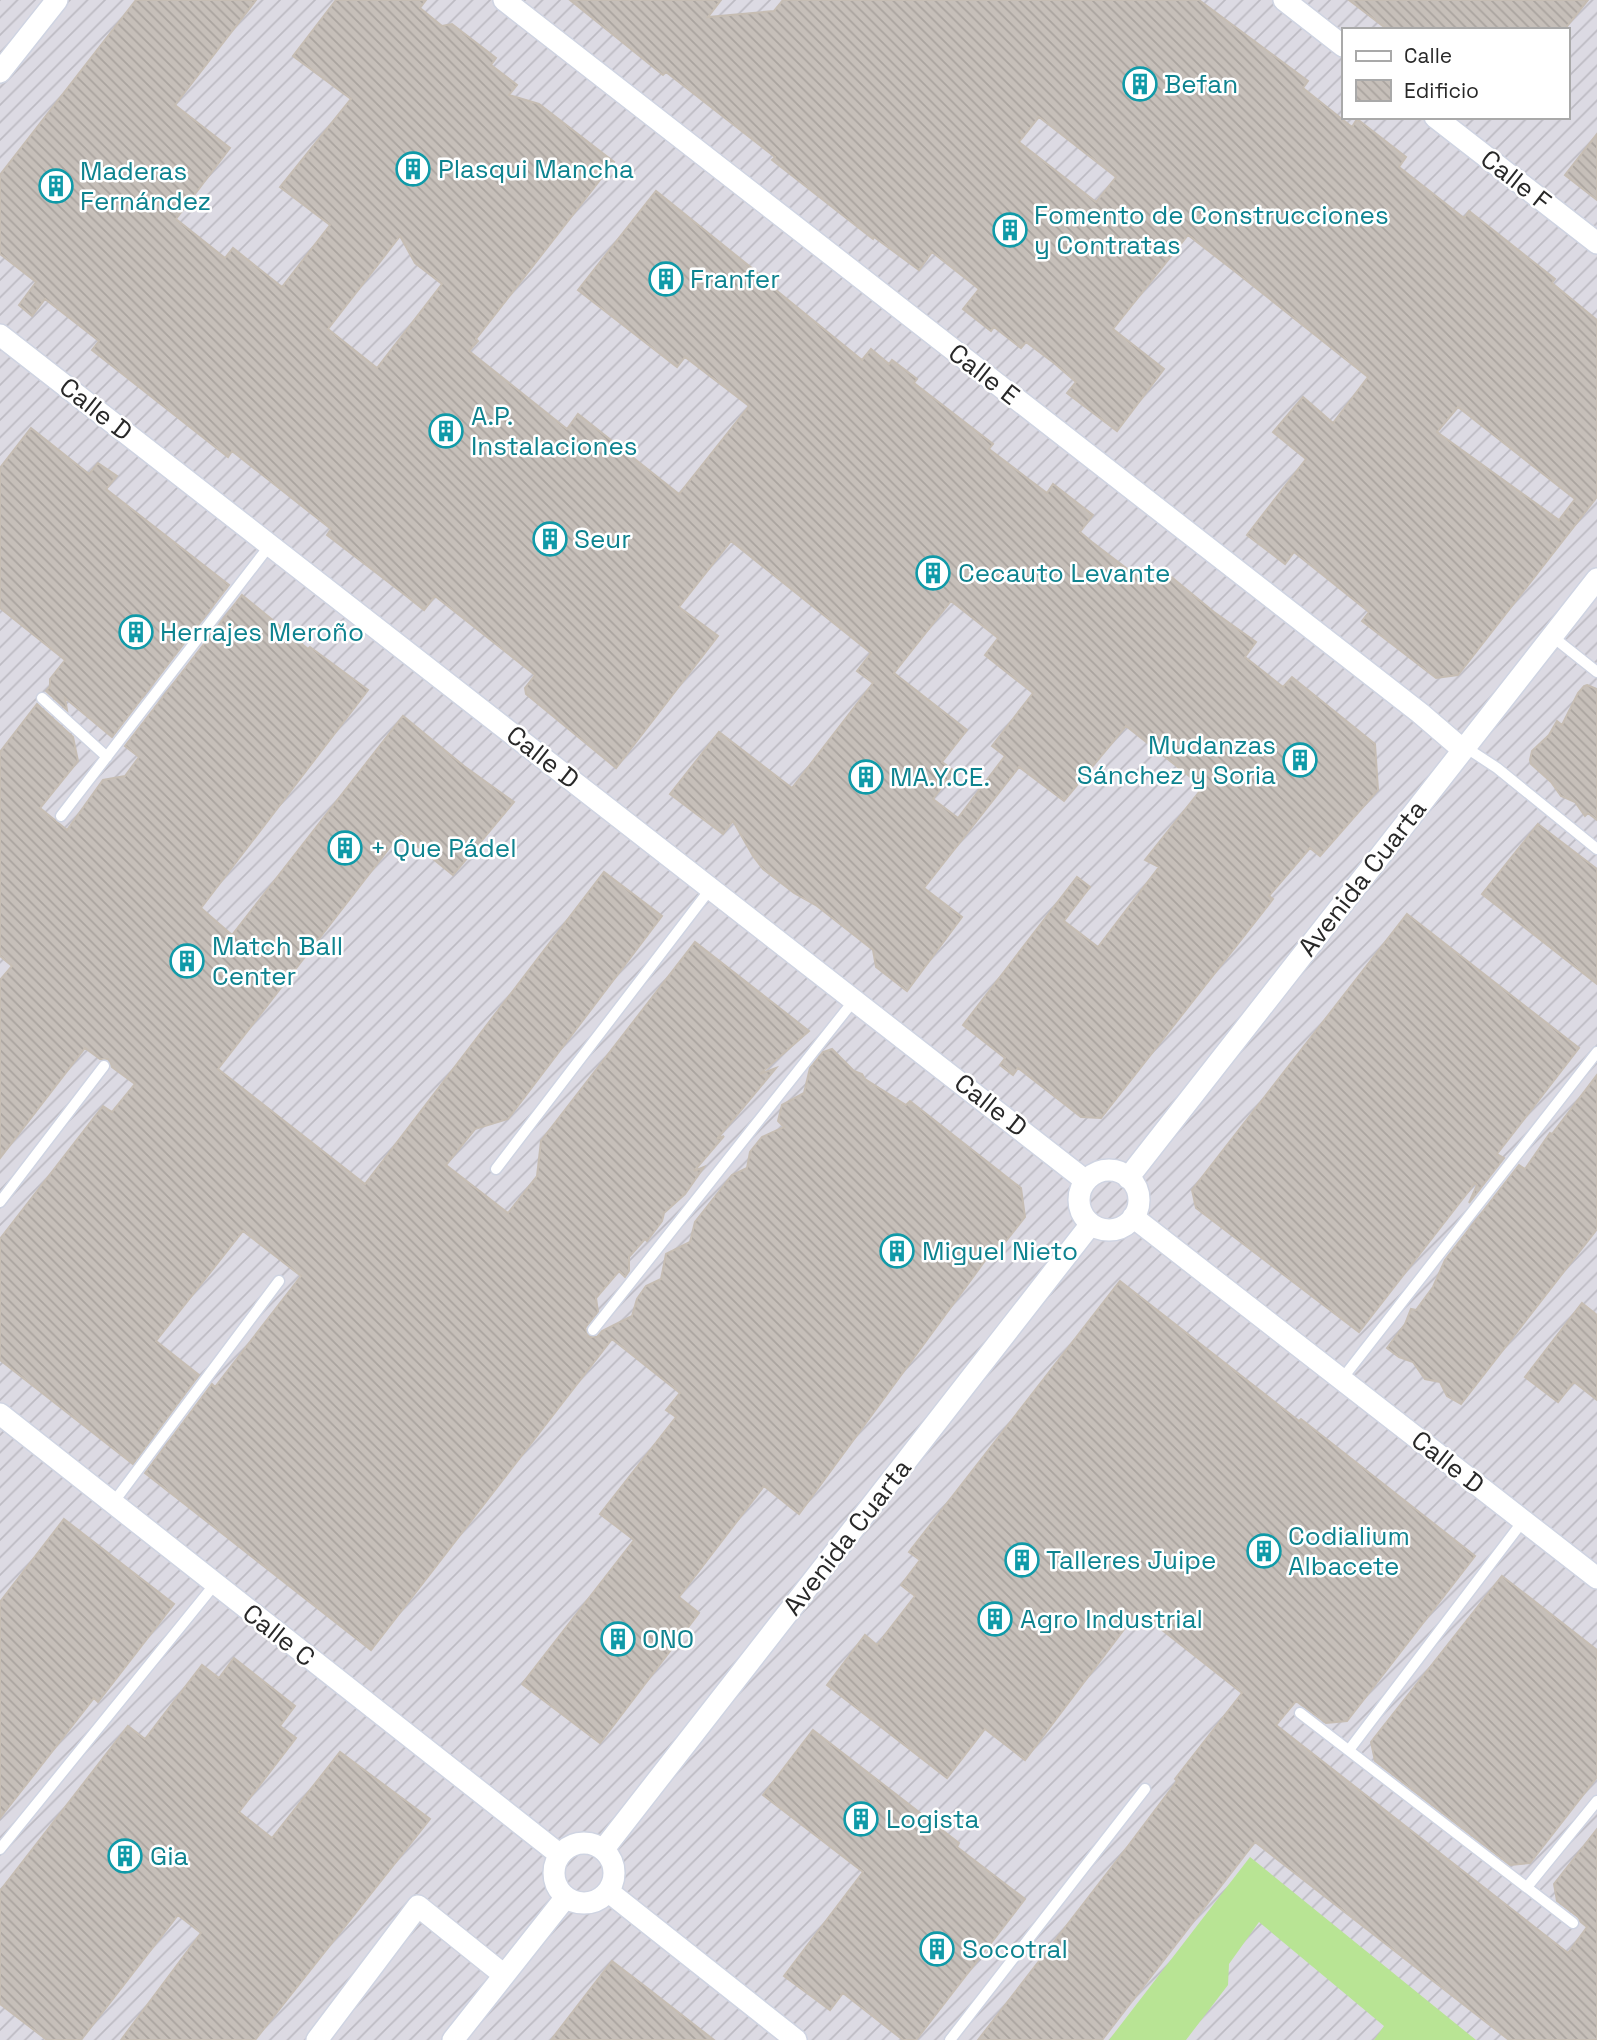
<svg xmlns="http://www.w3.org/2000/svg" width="1597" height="2040" font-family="'Space Grotesk',sans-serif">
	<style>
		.industrial { fill: url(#industrial-furrows); fill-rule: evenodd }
		.grass { fill: #b8e494 }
		.building { fill: url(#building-back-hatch); stroke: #c6bdb3; stroke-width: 2; fill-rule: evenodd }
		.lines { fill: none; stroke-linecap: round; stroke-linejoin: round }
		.lane-casing { stroke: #cfd4e2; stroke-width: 13 }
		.street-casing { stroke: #cfd4e2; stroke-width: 24 }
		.lane { stroke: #fff; stroke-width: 10 }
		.street { stroke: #fff; stroke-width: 21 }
		.labels { text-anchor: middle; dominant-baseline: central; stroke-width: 5; stroke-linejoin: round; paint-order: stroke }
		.culture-label { font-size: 26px; fill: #0d838f; stroke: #fff; text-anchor: start }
		.street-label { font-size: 26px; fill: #282828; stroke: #fff }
	</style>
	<defs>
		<pattern id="industrial-furrows" width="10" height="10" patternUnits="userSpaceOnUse" patternTransform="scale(1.75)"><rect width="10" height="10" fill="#dcdae3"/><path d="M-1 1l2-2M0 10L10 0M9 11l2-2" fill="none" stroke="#bdbbc3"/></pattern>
		<pattern id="building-back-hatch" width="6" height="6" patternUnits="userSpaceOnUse" patternTransform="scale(1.75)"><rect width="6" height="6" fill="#c6bfb9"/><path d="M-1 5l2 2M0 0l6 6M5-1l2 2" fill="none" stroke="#aaa49f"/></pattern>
	</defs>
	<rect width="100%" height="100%" fill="#ebe2d9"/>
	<path class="industrial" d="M0 0H1597V2040H0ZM1343 30H1567V117H1343Z"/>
	<path class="grass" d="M1250 1857 1476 2040H1374L1384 2026 1259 1922 1229 1964 1228 1985 1186 2040H1109Z"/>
	<path class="building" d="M136 0H256L175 105 230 148 176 219 225 258 233 248 282 287 330 225 280 187 351 99 293 56 336 0H426L420 8 442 26 452 24 496 58 491 65 517 85 509 95 539 104 614 162 476 339 478 341 469 351 567 429 578 414 679 494 749 406 685 357 677 367 578 290 656 191 753 269 771 286 862 360 871 349 889 364 892 360 917 379 914 383 993 444 989 449 1027 478 1047 493 1053 484 1093 515 1080 532 1092 542 1151 587 1164 571 1214 612 1256 642 1245 657 1283 687 1292 677 1375 744 1378 790 1320 856 1310 848 1269 896 1273 899 1101 1118 1081 1117 1018 1068 1013 1075 1000 1065 1005 1058 963 1025 1077 877 1090 887 1064 921 1098 947 1159 867 1145 860 1203 787 1126 726 1064 801 1019 767 924 888 962 917 907 991 876 967 873 950 817 906 794 893 763 869 753 856 733 821 723 834 670 794 719 732 792 788 873 683 857 671 871 653 731 541 679 607 718 636 616 768 526 694 525 688 535 675 435 596 424 610 400 591 327 535 331 529 232 451 228 457 92 350 99 341 45 299 32 316 19 305 36 282 0 254V175ZM400 236 415 263 442 284 377 368 328 329ZM951 601 998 638 985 655 1033 693 992 746 1005 756 958 818 933 799 954 771 942 762 967 730 894 673Z
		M570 0H721L708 17 774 11 783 0H1199L1308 81 1303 88 1352 127 1357 119 1406 157 1399 167 1464 218 1469 211 1555 279 1552 283 1597 320V497L1458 675 1436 678 1362 621 1369 612 1294 552 1285 564 1247 535 1306 459 1273 432 1303 397 1333 423 1368 377 1237 273 1188 235 1113 329 1164 369 1117 431 1067 393 1076 382 1054 363 1026 342 1021 348 994 327 991 331 963 309 979 289 932 252 919 270 874 237 873 239 772 160 775 157 666 72 663 75ZM1039 117 1116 177 1096 202 1019 142ZM1458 407 1575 499 1559 520 1437 432Z
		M1349 0H1588L1564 30H1388Z
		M1597 134V200L1565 175Z
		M31 428 89 474 98 463 117 476 106 489 229 585 112 737 65 698 67 710 46 691 50 686V679L65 660 0 608V468Z
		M242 595 308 649 310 647 368 690 201 908 232 935 403 716 464 766 514 802 453 875 401 833 218 1069 365 1184 604 872 662 916 508 1119 475 1129 446 1165 508 1213 537 1176 541 1141 695 942 809 1031 760 1074 776 1068 717 1139 724 1136 694 1171 704 1167 685 1194 664 1213 662 1221 647 1241 645 1239 629 1257V1271L625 1277 619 1271 596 1298 598 1312 585 1328 589 1337H597L602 1331 632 1316 637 1299 646 1286 661 1279 666 1254 690 1242 695 1222 732 1175 747 1168 750 1152 762 1137 784 1127 778 1121 782 1105 804 1093 810 1068 823 1052 832 1049 854 1071 862 1074 865 1079 906 1105 910 1101 1021 1188 1025 1217 991 1260 987 1258 799 1514 764 1486 679 1597 699 1613 600 1743 522 1684 634 1540 600 1514 676 1417 666 1410 680 1393 612 1339 371 1650 145 1473 212 1384 215 1387 301 1276 243 1231 156 1341 199 1375 133 1464 0 1360V1239L103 1106 112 1112 135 1084 112 1067 108 1059H100L85 1048 0 1158V980L12 966 0 956V752L37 704 73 737 78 761 40 808 67 830 103 780 125 776 139 757 125 746Z
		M1587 685 1597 689V820L1588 813 1585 816 1575 802 1561 796 1551 782 1531 764 1530 760 1532 751 1549 735 1557 721 1562 725 1578 693 1584 686Z
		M1538 824 1597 869V984L1482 894Z
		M1407 914 1579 1048 1497 1154 1504 1158 1469 1203 1477 1185 1475 1183 1359 1332 1196 1208 1192 1190Z
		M1597 1075V1229L1461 1404 1447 1396 1440 1382 1425 1379 1413 1362 1399 1357 1387 1348 1405 1324 1411 1309 1416 1310 1433 1287 1445 1260 1519 1165 1525 1169 1550 1133 1552 1134Z
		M1120 1281 1299 1421 1301 1419 1475 1556 1347 1721 1326 1723 1296 1701 1276 1725 1568 1953 1587 1927 1581 1922 1578 1917 1557 1901 1554 1884 1597 1829V2040H1509L1255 1842 1102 2040H978L1128 1846 1177 1781 1175 1779 1242 1693 1138 1611 1025 1760 985 1729 947 1778 827 1685 865 1635 877 1645 915 1596 901 1585 920 1560 909 1552Z
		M1582 1303 1597 1315V1400L1574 1382 1558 1402 1525 1377Z
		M64 1519 174 1604 98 1702 94 1698 0 1818V1602Z
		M1502 1576 1597 1650V1777L1530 1863 1510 1865 1375 1761 1371 1742Z
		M234 1658 295 1706 280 1726 296 1738 239 1812 272 1838 340 1752 430 1819 255 2040H121L201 1933 178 1915 81 2040H47L0 2004V1891L128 1726 145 1739 202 1665 219 1678Z
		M813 1730 959 1843 957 1847 1025 1899 916 2040H903L843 1993 830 2010 784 1976 863 1872 763 1795Z
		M612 1961 646 1987 714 2040H551Z"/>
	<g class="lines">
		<defs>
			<path id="lane" d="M1553 637 1597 672
				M42 698 107 757
				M1465 747 1497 768 1597 849
				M61 816 270 545
				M496 1169 711 888
				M0 1202 104 1066
				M593 1330 855 999
				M1342 1379 1597 1052
				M113 1503 279 1281
				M1300 1713 1573 1923
				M1349 1750 1523 1521
				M0 1849 215 1584
				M1527 1887 1597 1801
				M950 2040 1145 1789"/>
			<path id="street" d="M504 0 1420 713 1462 749
				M1284 0 1343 46
				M0 72 57 0
				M1435 117 1597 243
				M0 335 1086 1181
				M1079 1200a30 30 0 1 1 60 0a30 30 0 1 1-60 0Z
				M1128 1178 1597 579
				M1133 1217 1597 1578
				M0 1414 559 1854
				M554 1873a30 30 0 1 1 60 0a30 30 0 1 1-60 0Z
				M603 1850 1091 1224
				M609 1892 796 2040
				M317 2040 418 1906 504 1975
				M453 2040 566 1897"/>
		</defs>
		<use href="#lane" class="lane-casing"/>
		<use href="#street" class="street-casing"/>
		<use href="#lane" class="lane"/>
		<use href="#street" class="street"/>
	</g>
	<defs>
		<symbol id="building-ring" viewBox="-11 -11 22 22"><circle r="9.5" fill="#fff" stroke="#0f9aa8" stroke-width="1.5"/><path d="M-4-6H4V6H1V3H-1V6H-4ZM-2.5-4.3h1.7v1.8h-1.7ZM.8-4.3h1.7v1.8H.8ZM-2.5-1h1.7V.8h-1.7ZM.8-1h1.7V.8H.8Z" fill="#0f9aa8"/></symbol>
	</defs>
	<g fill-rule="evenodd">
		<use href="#building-ring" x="1121" y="65" width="38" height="38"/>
		<use href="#building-ring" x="394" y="150" width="38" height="38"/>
		<use href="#building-ring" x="37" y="167" width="38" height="38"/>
		<use href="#building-ring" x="991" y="211" width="38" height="38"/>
		<use href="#building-ring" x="647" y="260" width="38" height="38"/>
		<use href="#building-ring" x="427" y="412" width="38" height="38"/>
		<use href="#building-ring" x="531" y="520" width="38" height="38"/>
		<use href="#building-ring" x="914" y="554" width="38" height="38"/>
		<use href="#building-ring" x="117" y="613" width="38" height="38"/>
		<use href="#building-ring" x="1281" y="741" width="38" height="38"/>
		<use href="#building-ring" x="847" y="758" width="38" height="38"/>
		<use href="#building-ring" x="326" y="829" width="38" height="38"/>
		<use href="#building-ring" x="168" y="942" width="38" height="38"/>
		<use href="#building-ring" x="878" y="1232" width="38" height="38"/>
		<use href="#building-ring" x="1245" y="1532" width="38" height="38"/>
		<use href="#building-ring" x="1003" y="1541" width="38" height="38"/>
		<use href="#building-ring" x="976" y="1600" width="38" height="38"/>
		<use href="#building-ring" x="599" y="1620" width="38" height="38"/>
		<use href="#building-ring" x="842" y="1800" width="38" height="38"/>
		<use href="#building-ring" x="106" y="1837" width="38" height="38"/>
		<use href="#building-ring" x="918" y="1930" width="38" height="38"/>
	</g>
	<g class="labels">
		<g class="culture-label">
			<text x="1164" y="84">Befan</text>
			<text x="438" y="169">Plasqui Mancha</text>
			<text x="80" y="171">Maderas<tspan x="80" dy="30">Fernández</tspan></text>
			<text x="1034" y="215">Fomento de Construcciones<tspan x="1034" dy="30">y Contratas</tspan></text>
			<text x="690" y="279">Franfer</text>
			<text x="471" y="416">A.P.<tspan x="471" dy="30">Instalaciones</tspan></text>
			<text x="574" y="539">Seur</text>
			<text x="958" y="573">Cecauto Levante</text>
			<text x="160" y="632">Herrajes Meroño</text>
			<text x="1276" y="745" text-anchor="end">Mudanzas<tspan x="1276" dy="30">Sánchez y Soria</tspan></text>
			<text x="890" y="777">MA.Y.CE.</text>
			<text x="370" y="848">+ Que Pádel</text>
			<text x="212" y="946">Match Ball<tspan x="212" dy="30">Center</tspan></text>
			<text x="922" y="1251">Miguel Nieto</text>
			<text x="1288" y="1536">Codialium<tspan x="1288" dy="30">Albacete</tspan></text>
			<text x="1046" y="1560">Talleres Juipe</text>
			<text x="1020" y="1619">Agro Industrial</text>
			<text x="642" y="1639">ONO</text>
			<text x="886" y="1819">Logista</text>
			<text x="150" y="1856">Gia</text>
			<text x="962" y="1949">Socotral</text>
		</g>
		<g class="street-label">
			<text transform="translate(1516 180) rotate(38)">Calle F</text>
			<text transform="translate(984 374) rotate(38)">Calle E</text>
			<text transform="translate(96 409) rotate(38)">Calle D</text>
			<text transform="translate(543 757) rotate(38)">Calle D</text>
			<text transform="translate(1362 878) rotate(-52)">Avenida Cuarta</text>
			<text transform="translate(991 1105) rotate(38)">Calle D</text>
			<text transform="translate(1448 1462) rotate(38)">Calle D</text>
			<text transform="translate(847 1537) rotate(-52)">Avenida Cuarta</text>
			<text transform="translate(279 1635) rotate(38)">Calle C</text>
		</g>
	</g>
	<rect x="1342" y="28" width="228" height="91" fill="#ffffff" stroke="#a9a9a9" stroke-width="2"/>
	<rect x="1356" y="51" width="35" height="10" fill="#ffffff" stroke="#a9a9a9" stroke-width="2"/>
	<text x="1404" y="63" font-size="21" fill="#282828">Calle</text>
	<rect x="1356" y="80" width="35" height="21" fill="url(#building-back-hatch)" stroke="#a9a9a9" stroke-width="2"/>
	<text x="1404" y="98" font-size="21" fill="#282828">Edificio</text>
</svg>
